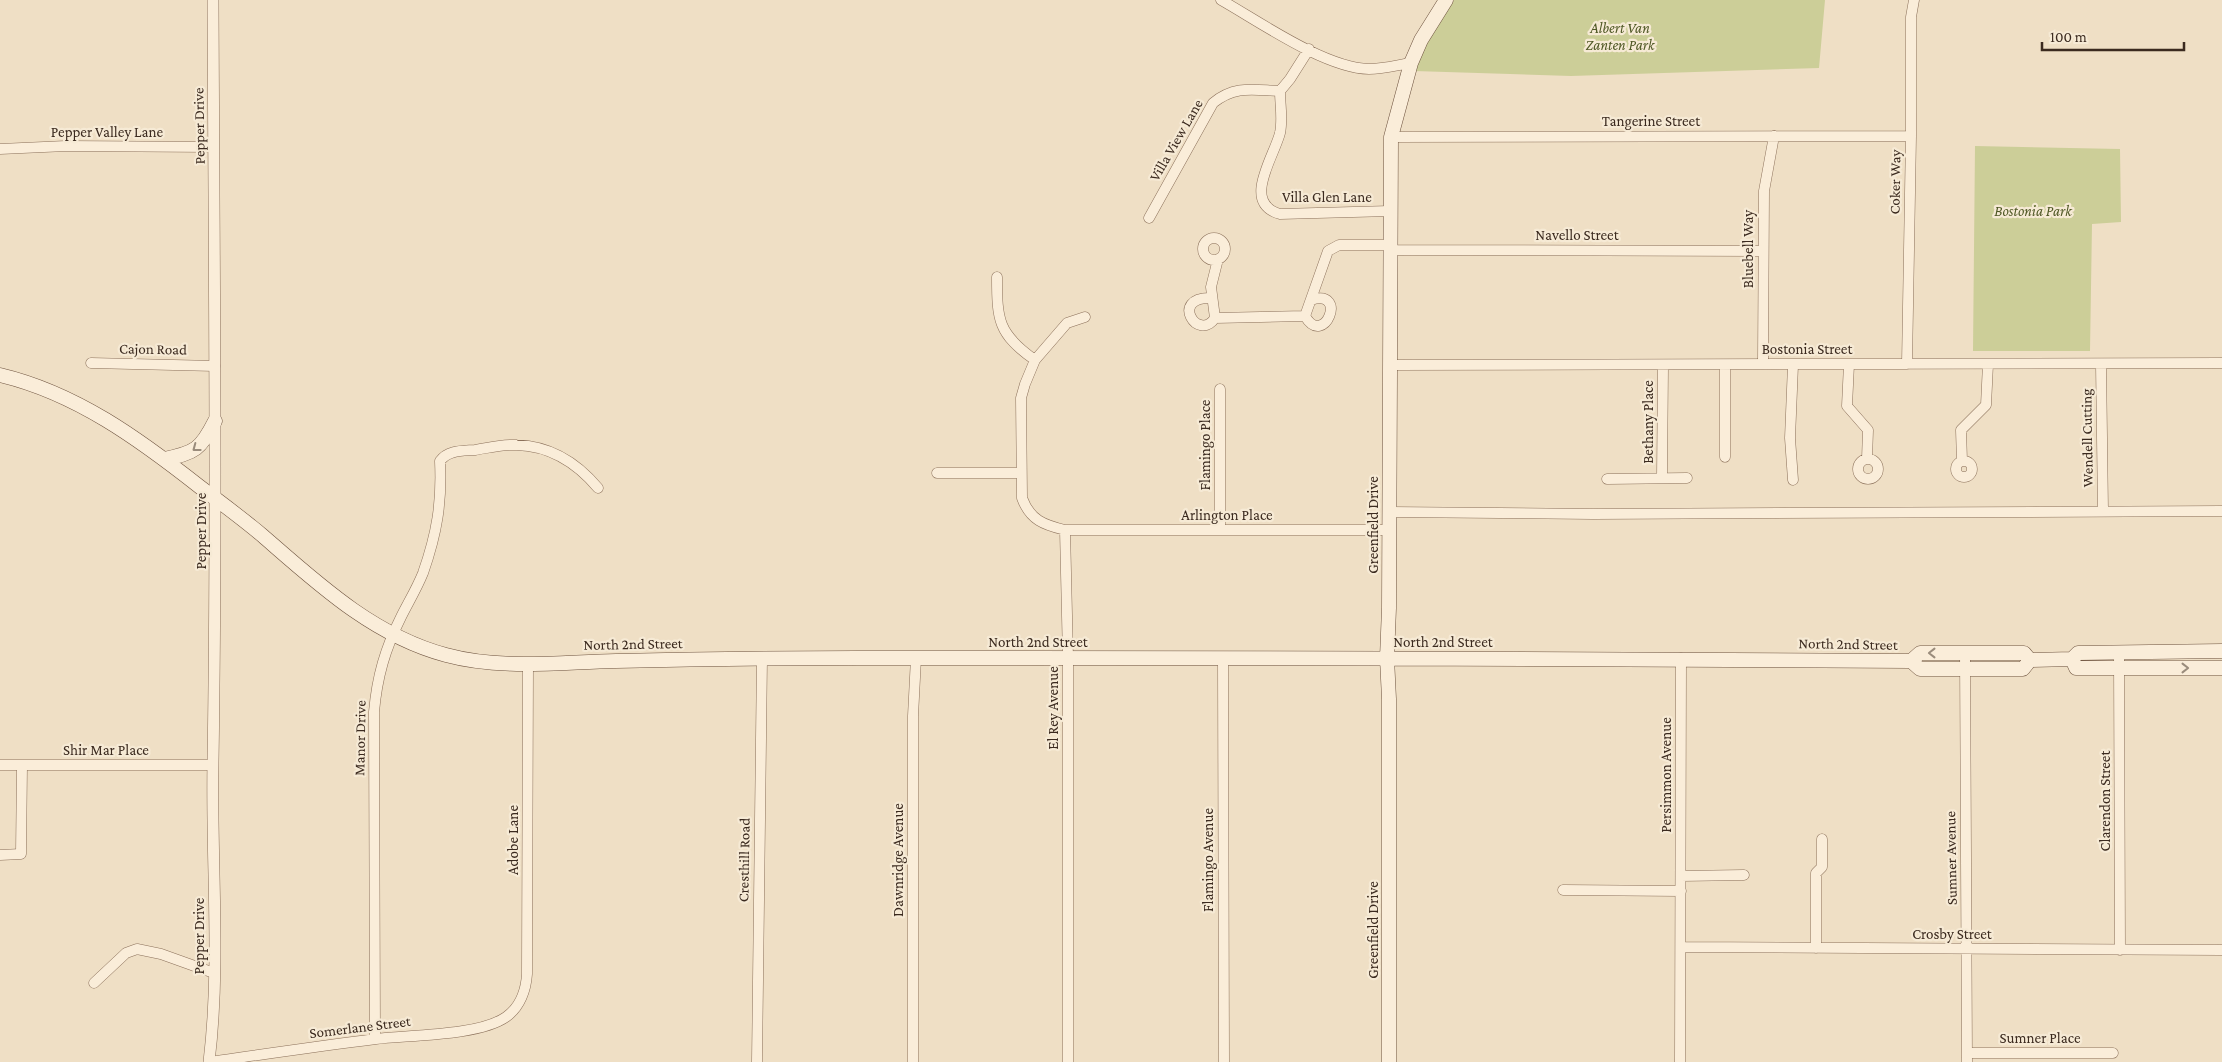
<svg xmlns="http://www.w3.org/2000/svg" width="2222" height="1062" font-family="'Crimson Pro',serif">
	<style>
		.green { fill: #ccce98 }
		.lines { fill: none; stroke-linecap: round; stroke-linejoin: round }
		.minor-casing { stroke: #8b705a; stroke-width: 11 }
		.tertiary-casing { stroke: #8b705a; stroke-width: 12 }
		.secondary-casing { stroke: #6d523e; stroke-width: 15 }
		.minor { stroke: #faedd9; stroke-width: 10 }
		.tertiary { stroke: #faedd9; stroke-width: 11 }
		.secondary { stroke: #faedd9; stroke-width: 14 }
		.oneway { stroke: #9a8c7c }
		.labels { text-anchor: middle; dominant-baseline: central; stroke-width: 4.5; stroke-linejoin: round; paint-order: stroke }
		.park-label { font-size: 15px; font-style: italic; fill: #4f5825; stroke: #f6ead5 }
		.street-label { font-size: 15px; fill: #3b2a1f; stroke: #f6ead5 }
	</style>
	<rect width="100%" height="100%" fill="#efdfc5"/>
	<path class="green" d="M1454 0H1825L1819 68 1571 76 1414 71 1432 33Z
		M1975 146 2120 149 2121 222 2092 224 2090 351H1973Z"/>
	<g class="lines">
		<defs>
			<path id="minor" d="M1221 0C1260 22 1325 68 1369 69 1383 69 1398 65 1411 63
				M1280 91C1280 105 1283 119 1280 133 1274 157 1241 203 1280 214L1390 211
				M1391 137 1911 136
				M0 149 66 146 213 147
				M1149 218 1213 103C1235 85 1253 90 1280 91L1290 79 1309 49
				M1203 249a11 11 0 1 1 22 0a11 11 0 1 1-22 0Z
				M1390 250 1763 251
				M1218 259 1211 287 1215 318 1305 316 1328 251 1339 245H1390
				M997 277C997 320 998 334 1035 360
				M1211 298C1169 297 1198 343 1215 318
				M1305 316C1324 349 1349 288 1311 300
				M1085 317 1067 323 1035 360 1025 384 1021 398 1022 498C1030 520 1044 525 1065 530H1389
				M91 363 215 366
				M1763 364 1764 191 1774 136
				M1849 364 1847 406 1868 430 1867 459
				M1907 364 1911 136V17L1914 0
				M2101 364 2103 511
				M1391 365 2222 363
				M1725 365V457
				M1858 469a10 10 0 1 1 20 0a10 10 0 1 1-20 0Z
				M1962 461 1961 430 1986 405 1988 364
				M1956 469a8 8 0 1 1 16 0a8 8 0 1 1-16 0Z
				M937 473H1021
				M1662 478 1663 366
				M1607 479 1687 478
				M1793 480 1790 438 1793 365
				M1390 512 1593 514 2222 511
				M1065 530 1068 658V1062
				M1220 530V389
				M1965 653 1967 1062
				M2119 653 2120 950
				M1223 658 1224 1062
				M0 765H212
				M0 855 21 854 22 765
				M1681 876 1744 875
				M1563 890 1681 891
				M1681 947 2222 950
				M1816 948V873L1822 867V839
				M94 983 126 953 137 949 161 954 214 973
				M375 1039 374 712C377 677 385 649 401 617 408 603 417 588 423 573 437 533 442 503 440 461 448 450 462 451 475 450 488 448 503 444 517 445 551 446 577 463 598 488
				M1967 1053H2113
				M209 1062C265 1054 320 1046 376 1039 409 1035 479 1036 506 1017 520 1007 526 990 527 974L528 663
				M757 1062 762 658
				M913 1062V716L916 658
				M1680 1062 1681 658"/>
			<path id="tertiary" d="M209 1062C221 963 211 862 213 763 217 509 214 254 213 0"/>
			<path id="secondary" d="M0 375C76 393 139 439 200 487 221 503 243 519 263 536 318 584 374 636 446 655 501 670 560 662 616 661 696 659 777 658 857 658 1208 658 1560 658 1911 661L1920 653H2024L2030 660
				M164 459C195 453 201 449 215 421
				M2072 659 2076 668H2222
				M1911 661 1920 669H2023L2030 660 2072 659 2078 653 2222 651
				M1389 1062V699L1387 658 1389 608 1391 137 1411 63 1421 40 1446 0"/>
		</defs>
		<use href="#minor" class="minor-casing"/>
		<use href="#tertiary" class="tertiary-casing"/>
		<use href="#secondary" class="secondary-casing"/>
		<use href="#minor" class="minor"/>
		<use href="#tertiary" class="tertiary"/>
		<use href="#secondary" class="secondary"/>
	</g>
	<defs><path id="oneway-chevron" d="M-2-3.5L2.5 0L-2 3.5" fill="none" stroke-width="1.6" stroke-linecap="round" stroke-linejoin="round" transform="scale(1.25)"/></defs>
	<g class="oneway">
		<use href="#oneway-chevron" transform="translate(196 448) rotate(143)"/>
		<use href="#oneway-chevron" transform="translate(1932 653) rotate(-180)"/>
		<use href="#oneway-chevron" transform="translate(2185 668)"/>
	</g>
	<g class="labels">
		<g class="park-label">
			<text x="1620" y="28">Albert Van<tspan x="1620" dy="17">Zanten Park</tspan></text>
			<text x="2033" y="211">Bostonia Park</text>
		</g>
		<g class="street-label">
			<text x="1651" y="121">Tangerine Street</text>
			<text transform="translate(199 126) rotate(-91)">Pepper Drive</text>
			<text x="107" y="132">Pepper Valley Lane</text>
			<text transform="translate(1176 140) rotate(-60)">Villa View Lane</text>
			<text transform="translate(1895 182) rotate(-89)">Coker Way</text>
			<text x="1327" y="197">Villa Glen Lane</text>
			<text x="1577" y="235">Navello Street</text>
			<text transform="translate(1748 249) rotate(-90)">Bluebell Way</text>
			<text transform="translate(153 349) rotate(1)">Cajon Road</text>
			<text x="1807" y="349">Bostonia Street</text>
			<text transform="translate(1648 422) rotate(-90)">Bethany Place</text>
			<text transform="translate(2087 438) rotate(-91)">Wendell Cutting</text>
			<text transform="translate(1205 445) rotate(-90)">Flamingo Place</text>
			<text x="1227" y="515">Arlington Place</text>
			<text transform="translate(1373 525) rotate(-90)">Greenfield Drive</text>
			<text transform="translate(201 531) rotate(-90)">Pepper Drive</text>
			<text x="1038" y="642">North 2nd Street</text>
			<text x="1443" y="642">North 2nd Street</text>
			<text transform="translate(633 644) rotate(-1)">North 2nd Street</text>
			<text transform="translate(1848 644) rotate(1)">North 2nd Street</text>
			<text transform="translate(1053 708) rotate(-90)">El Rey Avenue</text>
			<text transform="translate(360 738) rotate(-89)">Manor Drive</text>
			<text x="106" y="750">Shir Mar Place</text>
			<text transform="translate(1666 775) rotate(-90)">Persimmon Avenue</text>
			<text transform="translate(2105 801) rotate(-90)">Clarendon Street</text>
			<text transform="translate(513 840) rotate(-90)">Adobe Lane</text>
			<text transform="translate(1951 858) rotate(-91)">Sumner Avenue</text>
			<text transform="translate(744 860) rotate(-89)">Cresthill Road</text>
			<text transform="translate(898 860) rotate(-90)">Dawnridge Avenue</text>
			<text transform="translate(1208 860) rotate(-90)">Flamingo Avenue</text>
			<text transform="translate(1373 930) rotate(-90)">Greenfield Drive</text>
			<text x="1952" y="934">Crosby Street</text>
			<text transform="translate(199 936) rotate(-90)">Pepper Drive</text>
			<text transform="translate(360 1027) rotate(-7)">Somerlane Street</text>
			<text x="2040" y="1038">Sumner Place</text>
		</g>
	</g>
	<path d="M2042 42v8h142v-8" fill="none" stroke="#3b2a1f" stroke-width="2.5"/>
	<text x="2050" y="42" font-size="15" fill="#3b2a1f" stroke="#f6ead5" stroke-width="4" paint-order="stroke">100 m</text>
</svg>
